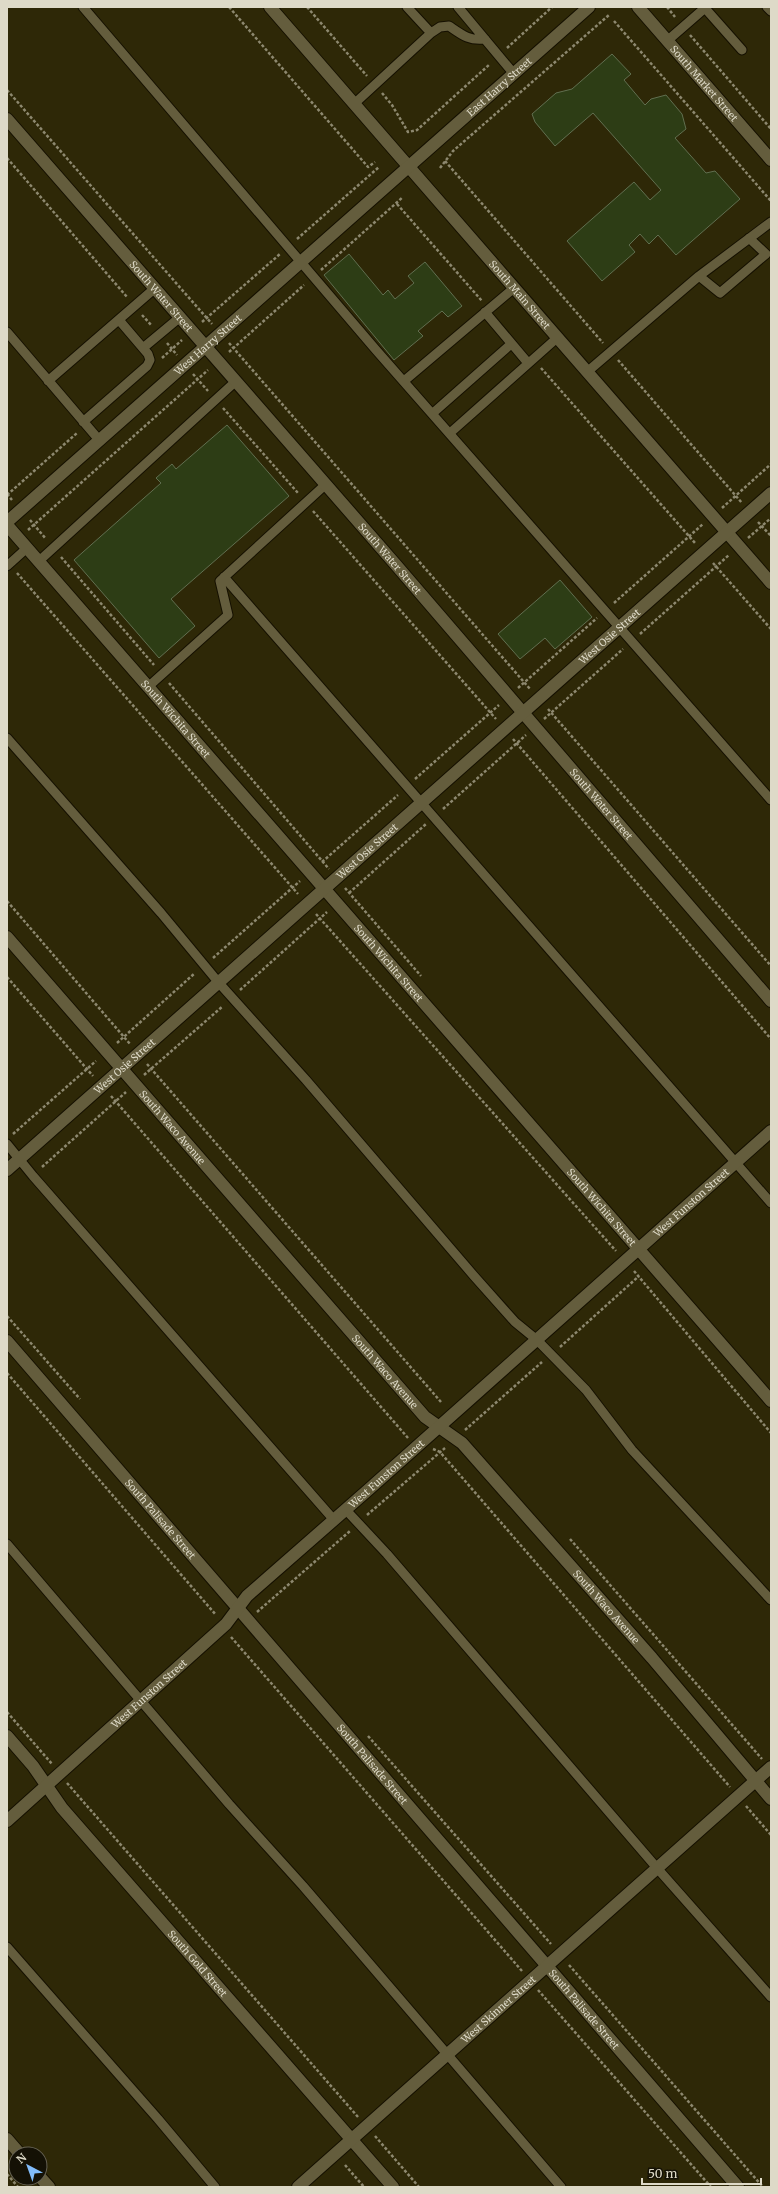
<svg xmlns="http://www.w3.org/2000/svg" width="778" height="2194" font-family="Merriweather,serif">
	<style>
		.building { fill: #2d3d15; stroke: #616f50 }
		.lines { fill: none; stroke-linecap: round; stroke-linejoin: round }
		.service-casing { stroke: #151000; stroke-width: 11 }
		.minor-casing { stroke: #151000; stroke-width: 14 }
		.tertiary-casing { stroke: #151000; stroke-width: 14 }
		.path { stroke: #8d886f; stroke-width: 2.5; stroke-dasharray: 3 2; stroke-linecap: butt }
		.service { stroke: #645d3d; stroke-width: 9 }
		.minor { stroke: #645d3d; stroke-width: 12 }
		.tertiary { stroke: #645d3d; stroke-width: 12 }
		.labels { text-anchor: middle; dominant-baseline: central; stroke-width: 3; stroke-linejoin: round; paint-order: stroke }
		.street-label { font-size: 10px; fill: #dedac8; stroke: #141105 }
	</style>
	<rect width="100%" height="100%" fill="#2e2807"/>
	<path class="building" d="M612 54 631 74 624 80 645 105 651 99 666 95 682 114 686 129 675 138 706 173 715 171 740 199 676 255 658 235 649 244 640 234 629 245 635 252 602 281 567 241 634 182 650 200 661 190 593 113 555 146 535 122 532 114 556 93 572 89Z
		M349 254 383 295 388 290 395 299 414 283 408 276 425 262 462 306 448 317 442 311 418 331 423 336 394 360 324 275Z
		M227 425 289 496 171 599 195 626 159 658 74 560 161 483 156 478 172 464 176 469Z
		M560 580 592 617 555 649 545 638 520 659 498 634Z"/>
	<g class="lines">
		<defs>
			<path id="service" d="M83 7 376 350 771 800
				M458 7 514 74
				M704 7 742 50
				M767 7 771 11
				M431 33 440 27 449 26C462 35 469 41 485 39
				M667 41 706 7
				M354 104 431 33 407 7
				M699 276 720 293 766 254 749 238
				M485 312 528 363
				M7 332 100 441
				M143 348 179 318
				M587 372 699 276 771 222
				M48 381 154 289
				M404 381 514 288
				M433 413 511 344
				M83 422 147 366 150 360 148 354 119 320
				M450 433 557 338
				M39 561 235 382
				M7 566 27 548
				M224 577 771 1203
				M149 686 228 615 220 581 325 485
				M7 738 161 913 219 983 306 1080 474 1276 515 1322 537 1340 586 1390 632 1450 771 1600
				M7 1144 33 1176 334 1520
				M346 1510 387 1554 657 1868 771 1997
				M7 1544 229 1804 303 1886 561 2187
				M7 1947 158 2119 215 2187"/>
			<g id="minor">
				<path id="s1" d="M638 7 771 160"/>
				<path id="s2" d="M7 119 396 565 771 1001"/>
				<path id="s3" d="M409 167 771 583"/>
				<path id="s4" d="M7 525 771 1401"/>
				<path id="s5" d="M7 937 425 1417 462 1443 652 1658 771 1799"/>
				<path id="s6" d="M7 1170 771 493"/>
				<path id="s7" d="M7 1341 738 2187"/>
				<path id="s8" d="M7 1736 33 1766 62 1808 393 2187"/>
				<path id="s9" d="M7 1821 226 1624 247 1596 368 1490 771 1131"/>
				<path d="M7 2139 20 2154"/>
				<path d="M40 2177 49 2187"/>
				<path id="s10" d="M298 2187 771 1767"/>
			</g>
			<g id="tertiary">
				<path d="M270 7 409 167"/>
				<path id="s11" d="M7 522 589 7"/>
			</g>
		</defs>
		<use href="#service" class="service-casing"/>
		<use href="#minor" class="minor-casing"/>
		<use href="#tertiary" class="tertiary-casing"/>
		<path class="path" d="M229 7 368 167 375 162
			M307 7 367 76
			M667 7 675 17
			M614 21 771 201
			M690 35 771 129
			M507 48 552 7
			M7 90 212 324
			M382 93 392 105 408 132 417 130 490 64
			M7 158 127 297
			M445 161 603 343
			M440 168 453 151 609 15
			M397 204 482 301
			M297 239 379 167
			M321 270 403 197
			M142 315 152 326
			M202 322 280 254
			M167 343 177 355
			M229 343 530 689
			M229 352 304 285
			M162 358 182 340
			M618 360 742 503
			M541 368 695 543
			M193 374 208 391
			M223 408 298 493
			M7 494 12 500
			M7 495 77 433
			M722 508 771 464
			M313 511 496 719
			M30 520 46 539
			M758 522 771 536
			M28 530 208 370
			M748 538 771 518
			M61 557 154 665
			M713 563 771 629
			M17 573 298 894
			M614 603 703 524
			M640 634 729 555
			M169 683 329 869
			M518 688 597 618
			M548 709 771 966
			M544 719 623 649
			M513 739 771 1039
			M415 779 499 705
			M443 809 526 735
			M322 862 398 795
			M345 888 421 976
			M349 893 426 824
			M7 901 130 1044
			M316 914 616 1251
			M213 958 300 881
			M7 977 93 1076
			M240 990 327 912
			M117 1043 195 973
			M147 1064 441 1402
			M144 1075 223 1006
			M111 1096 408 1438
			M13 1134 96 1061
			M42 1167 126 1092
			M634 1271 771 1433
			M7 1316 80 1399
			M560 1347 639 1276
			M7 1373 216 1615
			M465 1430 542 1362
			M433 1449 440 1452 730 1787
			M367 1515 445 1448
			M570 1539 762 1759
			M257 1612 350 1531
			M231 1637 522 1971
			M7 1712 52 1764
			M368 1736 551 1944
			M67 1783 358 2117
			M746 1806 771 1835
			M569 1965 763 2187
			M538 1990 711 2187
			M375 2136 419 2187
			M345 2165 364 2187
			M7 2174 18 2187"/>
		<use href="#service" class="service"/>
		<use href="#minor" class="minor"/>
		<use href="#tertiary" class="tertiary"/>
	</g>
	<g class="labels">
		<g class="street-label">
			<text stroke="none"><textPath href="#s1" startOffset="101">South Market Street</textPath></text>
			<text stroke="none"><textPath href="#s11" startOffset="657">East Harry Street</textPath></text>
			<text stroke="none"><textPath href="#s3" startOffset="169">South Main Street</textPath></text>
			<text stroke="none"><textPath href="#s2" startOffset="235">South Water Street</textPath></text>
			<text stroke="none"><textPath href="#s11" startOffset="268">West Harry Street</textPath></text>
			<text stroke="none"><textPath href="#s2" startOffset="583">South Water Street</textPath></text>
			<text stroke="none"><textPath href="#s6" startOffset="805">West Osie Street</textPath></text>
			<text stroke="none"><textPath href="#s4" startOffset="257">South Wichita Street</textPath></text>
			<text stroke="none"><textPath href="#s2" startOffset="907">South Water Street</textPath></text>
			<text stroke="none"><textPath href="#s6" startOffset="481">West Osie Street</textPath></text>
			<text stroke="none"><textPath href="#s4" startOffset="581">South Wichita Street</textPath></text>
			<text stroke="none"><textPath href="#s6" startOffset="157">West Osie Street</textPath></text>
			<text stroke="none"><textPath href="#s5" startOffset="252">South Waco Avenue</textPath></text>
			<text stroke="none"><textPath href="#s9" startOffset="923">West Funston Street</textPath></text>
			<text stroke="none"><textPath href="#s4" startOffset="905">South Wichita Street</textPath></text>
			<text stroke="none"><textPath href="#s5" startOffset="576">South Waco Avenue</textPath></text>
			<text stroke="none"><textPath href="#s9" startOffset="515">West Funston Street</textPath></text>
			<text stroke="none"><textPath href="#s7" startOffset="235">South Palisade Street</textPath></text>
			<text stroke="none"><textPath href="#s5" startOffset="900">South Waco Avenue</textPath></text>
			<text stroke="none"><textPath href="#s9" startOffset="191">West Funston Street</textPath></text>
			<text stroke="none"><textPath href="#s7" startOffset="559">South Palisade Street</textPath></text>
			<text stroke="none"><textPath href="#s8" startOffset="297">South Gold Street</textPath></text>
			<text stroke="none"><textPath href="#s10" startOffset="268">West Skinner Street</textPath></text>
			<text stroke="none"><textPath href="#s7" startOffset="883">South Palisade Street</textPath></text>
		</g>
	</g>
	<rect width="778" height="2194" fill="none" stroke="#dedac8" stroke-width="16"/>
	<g transform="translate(28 2166) rotate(319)"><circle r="19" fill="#141105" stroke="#656153"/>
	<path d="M0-3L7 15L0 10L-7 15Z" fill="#82bcfa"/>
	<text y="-6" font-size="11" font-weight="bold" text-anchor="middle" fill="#dedac8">N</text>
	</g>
	<path d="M642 2178v6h119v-6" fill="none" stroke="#dedac8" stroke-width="2"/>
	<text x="648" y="2178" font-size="12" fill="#dedac8" stroke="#141105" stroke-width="3" paint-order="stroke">50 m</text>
</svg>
